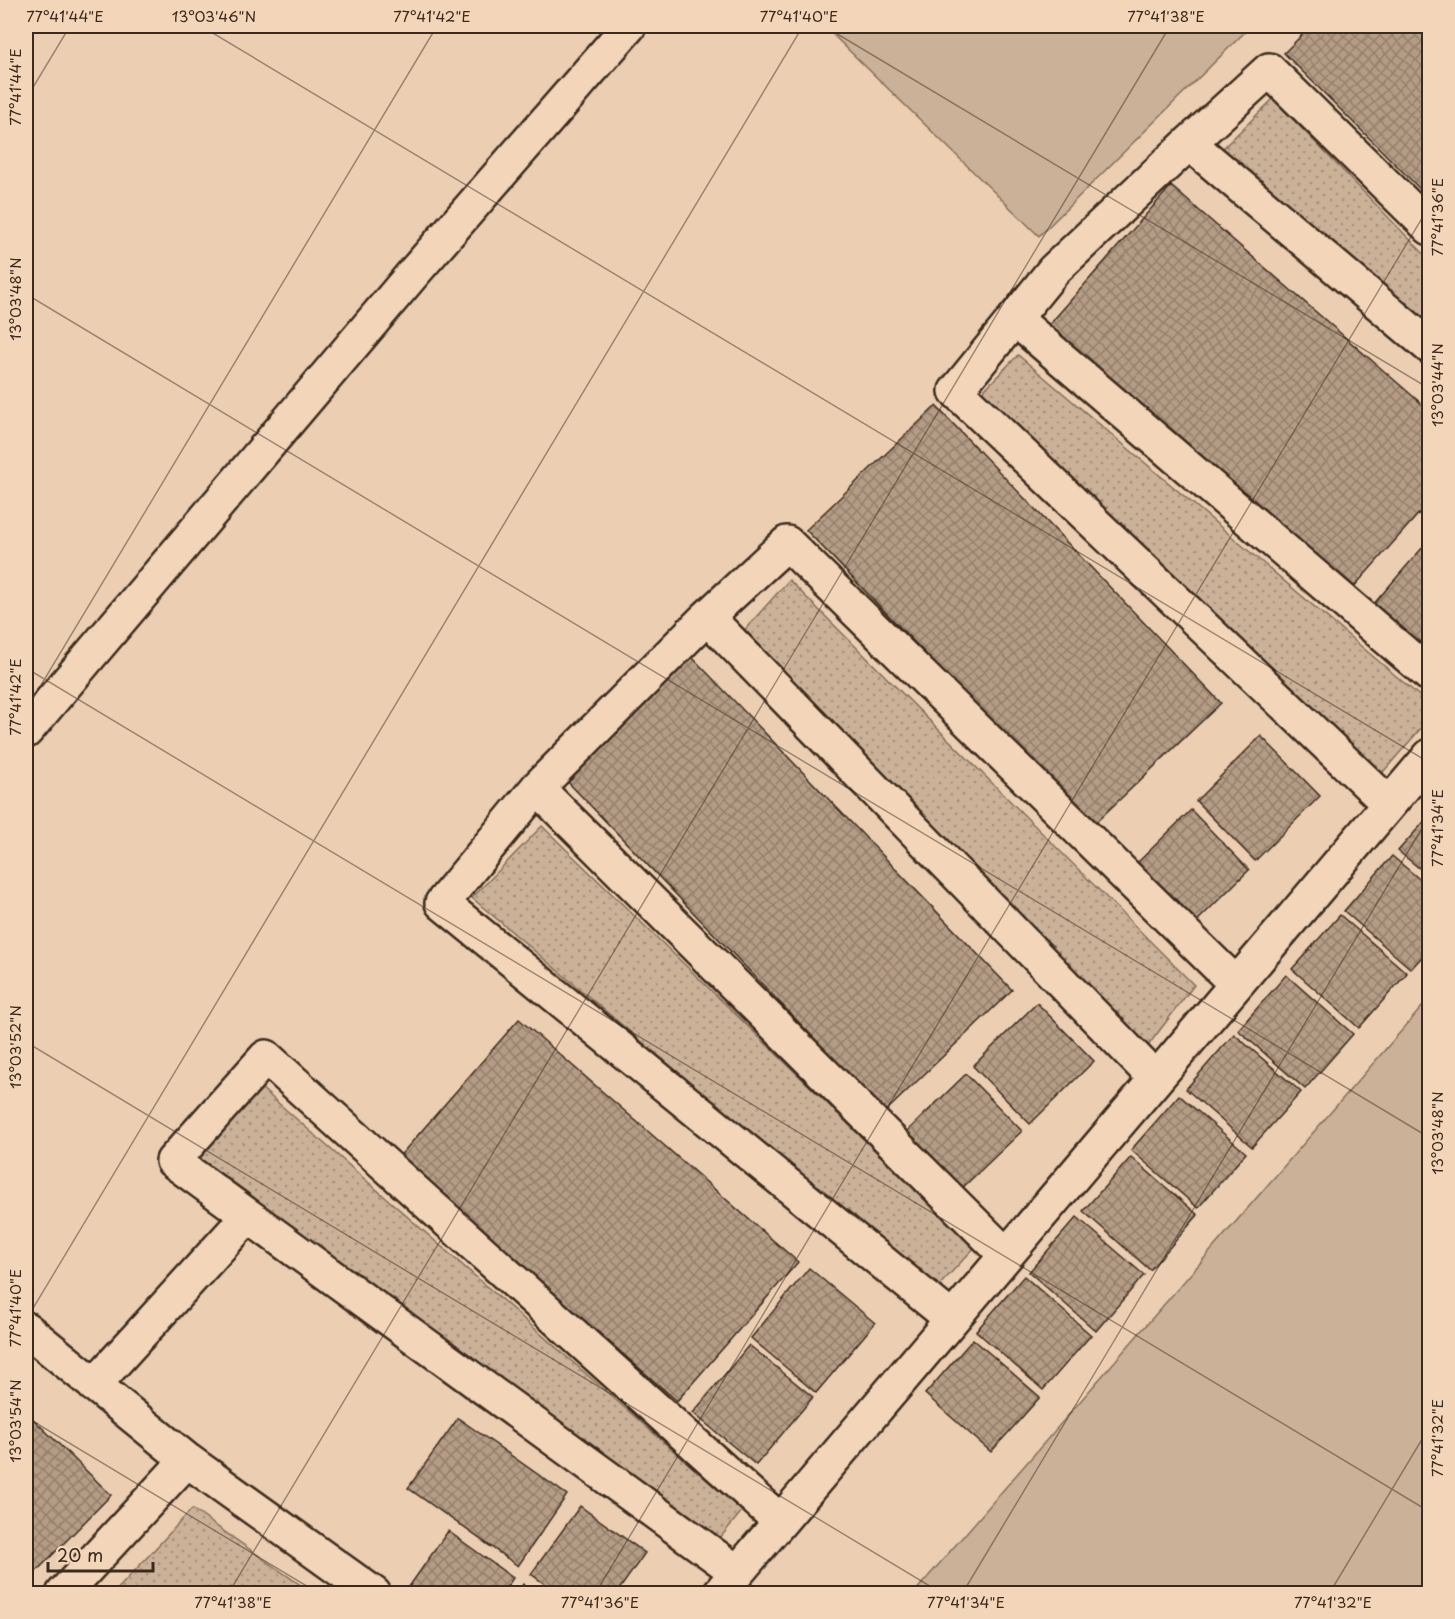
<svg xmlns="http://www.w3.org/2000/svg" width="1455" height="1619" font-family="'Playpen Sans',sans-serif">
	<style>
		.green { fill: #cbb197; stroke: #836e5a; stroke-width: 1.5 }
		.park { fill: url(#park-dots); stroke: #836e5a; stroke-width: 1.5 }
		.building { fill: url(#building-cross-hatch); stroke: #3b2a1e; stroke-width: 1.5 }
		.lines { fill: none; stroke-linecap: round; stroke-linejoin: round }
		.minor-casing { stroke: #3b2a1e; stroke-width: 38 }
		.minor { stroke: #f3d6b9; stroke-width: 33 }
		.ticks { fill: none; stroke: #3b2a1e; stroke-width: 1.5; stroke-opacity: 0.45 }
		.neatline { fill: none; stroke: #3b2a1e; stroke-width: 2 }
		.ticks-label { font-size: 15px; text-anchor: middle; fill: #3b2a1e }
	</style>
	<defs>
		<pattern id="park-dots" width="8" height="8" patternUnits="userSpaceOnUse" patternTransform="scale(1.5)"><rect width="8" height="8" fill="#cbb197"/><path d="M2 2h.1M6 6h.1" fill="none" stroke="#a6907b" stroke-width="1.8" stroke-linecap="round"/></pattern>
		<pattern id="building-cross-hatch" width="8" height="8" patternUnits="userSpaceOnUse" patternTransform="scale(1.5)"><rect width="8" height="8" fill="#b49c85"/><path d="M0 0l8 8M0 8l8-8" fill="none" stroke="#947f6c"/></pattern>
	</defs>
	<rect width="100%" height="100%" fill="#eccfb3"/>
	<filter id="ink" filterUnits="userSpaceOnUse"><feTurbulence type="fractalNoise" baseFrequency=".0167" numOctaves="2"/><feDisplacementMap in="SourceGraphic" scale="12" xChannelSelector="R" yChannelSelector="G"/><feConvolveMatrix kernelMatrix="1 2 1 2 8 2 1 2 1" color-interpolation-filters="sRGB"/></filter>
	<g filter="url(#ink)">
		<path class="green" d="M824 26H1251L1039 236Z
			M1429 999V1593H914Z"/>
		<path class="park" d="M1273 99 1429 259V338L1215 156Z
			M1018 355 1429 704V719L1377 779 980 394Z
			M789 580 1194 985 1147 1047 740 635Z
			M542 826 975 1247 935 1290 472 898Z
			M260 1087 742 1511 716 1543 197 1160Z
			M192 1509 312 1593H114Z"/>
		<path class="building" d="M1311 26H1430V199L1284 53Z
			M1171 186 1430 411V501L1352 589 1049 325Z
			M936 406 1221 703 1092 826 806 530Z
			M1430 539V654L1372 606Z
			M691 656 1012 990 885 1112 564 778Z
			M1261 736 1320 796 1255 861 1196 801Z
			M1191 810 1249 870 1191 927 1132 868Z
			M1430 815V877L1398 851Z
			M1392 856 1430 888V948L1411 969 1344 911Z
			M1340 915 1407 973 1359 1028 1292 969Z
			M1286 975 1353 1034 1305 1089 1238 1030Z
			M1037 1003 1094 1061 1030 1124 973 1066Z
			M519 1019 798 1262 677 1401 398 1158Z
			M1234 1034 1301 1092 1252 1147 1186 1089Z
			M966 1074 1022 1131 959 1191 904 1134Z
			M1179 1095 1246 1153 1198 1208 1131 1150Z
			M1131 1157 1198 1215 1150 1270 1083 1211Z
			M1077 1217 1144 1275 1096 1331 1029 1272Z
			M809 1268 875 1323 816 1393 751 1338Z
			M1024 1276 1091 1335 1043 1390 976 1331Z
			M973 1339 1040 1397 991 1452 925 1394Z
			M749 1345 813 1397 756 1465 693 1413Z
			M26 1412 111 1495 26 1582Z
			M458 1418 567 1495 518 1566 408 1488Z
			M580 1506 645 1553 616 1594H559L531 1574Z
			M448 1531 513 1578 502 1594H404Z
			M523 1584 536 1594H517Z"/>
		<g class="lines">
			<defs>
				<path id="minor" d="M1189 143 1430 347
					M1015 319 1430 675
					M707 617 1156 1079
					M26 731 411 276 629 26
					M537 788 1006 1255
					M1389 804 956 391 1054 270 1189 143 1269 70 1430 228
					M952 1319 442 903 537 788 707 617 787 543 1236 984
					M26 1329 187 1460
					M94 1385 248 1216
					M737 1572 173 1161 266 1057 780 1521
					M63 1594 187 1460 374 1594
					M719 1594 1430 756"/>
			</defs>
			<use href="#minor" class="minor-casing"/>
			<use href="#minor" class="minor"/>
		</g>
	</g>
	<path class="ticks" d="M201 26 1430 763M824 26 1430 389M26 99 70 26M26 294 1430 1138M26 668 1430 1512M26 710 437 26M26 1042 943 1594M26 1320 803 26M26 1417 320 1594M228 1594 1170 26M595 1594 1430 205M962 1594 1430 815M1329 1594 1430 1426"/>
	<rect width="1455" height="1619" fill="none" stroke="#f3d6b9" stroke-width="66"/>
	<path d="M48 1562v9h105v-9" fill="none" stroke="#3b2a1e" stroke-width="3"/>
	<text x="57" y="1562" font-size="18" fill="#3b2a1e" stroke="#f3d6b9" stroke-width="4.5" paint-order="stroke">20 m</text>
	<rect x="33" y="33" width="1389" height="1553" class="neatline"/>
	<g class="ticks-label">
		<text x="65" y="22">77°41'44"E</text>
		<text x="214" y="22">13°03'46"N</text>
		<text x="432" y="22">77°41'42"E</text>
		<text x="799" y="22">77°41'40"E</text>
		<text x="1166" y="22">77°41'38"E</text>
		<text transform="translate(16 87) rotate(-90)" y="5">77°41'44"E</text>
		<text transform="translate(1438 217) rotate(-90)" y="5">77°41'36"E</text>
		<text transform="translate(16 299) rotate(-90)" y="5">13°03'48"N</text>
		<text transform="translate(1438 385) rotate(-90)" y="5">13°03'44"N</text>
		<text transform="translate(16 697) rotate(-90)" y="5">77°41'42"E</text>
		<text transform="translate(1438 828) rotate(-90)" y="5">77°41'34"E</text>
		<text transform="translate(16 1047) rotate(-90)" y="5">13°03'52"N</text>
		<text transform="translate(1438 1133) rotate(-90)" y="5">13°03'48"N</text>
		<text transform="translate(16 1308) rotate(-90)" y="5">77°41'40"E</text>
		<text transform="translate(16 1421) rotate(-90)" y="5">13°03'54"N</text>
		<text transform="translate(1438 1438) rotate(-90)" y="5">77°41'32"E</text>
		<text x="233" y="1608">77°41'38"E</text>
		<text x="600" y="1608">77°41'36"E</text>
		<text x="966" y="1608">77°41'34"E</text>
		<text x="1333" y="1608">77°41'32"E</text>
	</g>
</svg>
